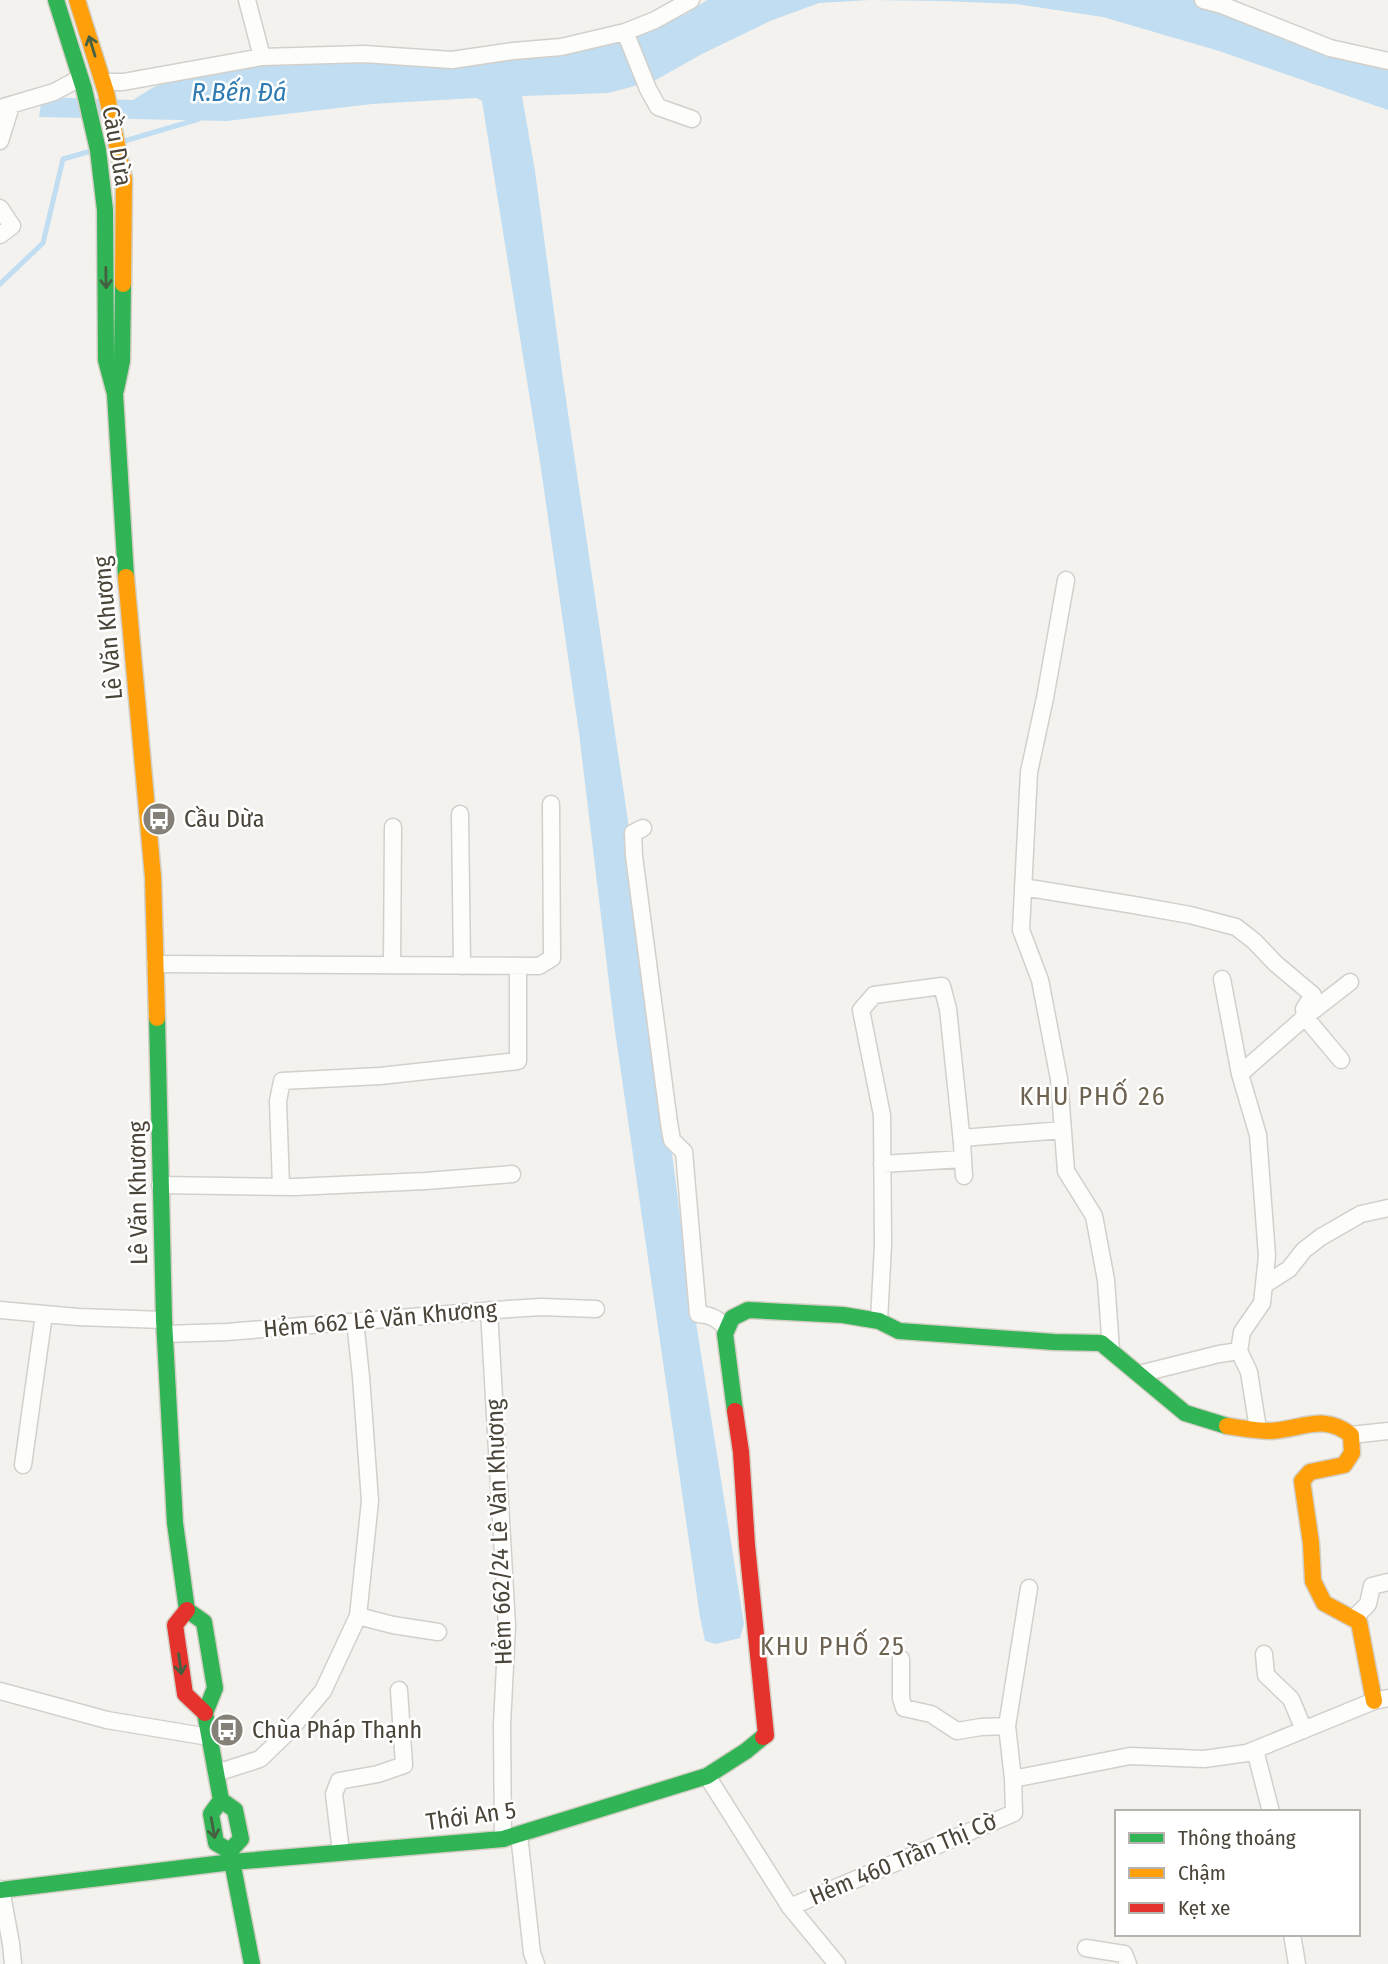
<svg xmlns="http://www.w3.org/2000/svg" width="1388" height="1964" font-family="'Fira Sans Condensed',sans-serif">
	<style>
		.water { fill: #c0ddf1 }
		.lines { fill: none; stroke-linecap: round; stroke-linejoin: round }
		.stream { stroke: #c0ddf1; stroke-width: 5 }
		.street-casing { stroke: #d2d0cb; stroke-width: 19 }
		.fast-casing { stroke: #d3cfc5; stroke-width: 19 }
		.slow-casing { stroke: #d3cfc5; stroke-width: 19 }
		.jam-casing { stroke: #d3cfc5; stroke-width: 19 }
		.street { stroke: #fdfdfc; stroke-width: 16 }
		.fast { stroke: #30b455; stroke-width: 16 }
		.slow { stroke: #ff9f0a; stroke-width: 16 }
		.jam { stroke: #e5322d; stroke-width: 16 }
		.oneway { stroke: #446040 }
		.labels { text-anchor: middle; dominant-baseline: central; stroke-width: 5; stroke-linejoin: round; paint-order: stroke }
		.street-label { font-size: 24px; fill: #4b4439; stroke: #fff }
		.poi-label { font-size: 24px; fill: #4b4439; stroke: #fff; text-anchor: start }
		.water-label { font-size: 26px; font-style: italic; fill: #2e7ab2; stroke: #fff }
		.neighbourhood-label { font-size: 26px; letter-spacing: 2px; fill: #6e6250; stroke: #fff }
	</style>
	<rect width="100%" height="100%" fill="#f4f2ee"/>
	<path class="water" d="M707 0H1194L1388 55V110L1219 51 1103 17 1016 4 942 1 870 0 819 3 770 21 702 54 654 81 608 93 522 96 535 171 563 379 640 903 684 1247 744 1624 740 1638 716 1644 705 1641 700 1617 614 1024 579 733 540 462 482 101 476 98 372 104 227 121 39 117 42 97 133 100 152 88 195 70 275 61 527 53 644 32 686 14Z"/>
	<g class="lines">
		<path class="stream" d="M121 142 199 119
			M0 284 43 243 63 159 91 151"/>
		<defs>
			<path id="street" d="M247 0 262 57
				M1203 0 1222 5 1330 48 1388 61
				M625 32 648 89 658 107 692 119
				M103 82H123L262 57 364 54 452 60 513 51 561 47 625 32 655 20 691 0
				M0 108 54 92 80 78
				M0 141 11 106
				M0 208 12 226 0 235
				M1066 580 1045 698 1029 772 1021 930 1040 980 1059 1079 1066 1171 1094 1216 1106 1280 1111 1350
				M460 814 462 966
				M643 828 633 833 634 856 669 1123 672 1140 684 1152 698 1314C712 1315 718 1319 727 1329
				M1023 887 1134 905 1190 915 1236 927 1254 941 1275 963 1313 995 1304 1009 1305 1017 1341 1060
				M155 964 539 966 552 958 551 804
				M392 965 393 827
				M1222 979 1240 1074
				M962 1138 1063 1130
				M882 1164 963 1159
				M160 1185 294 1187 426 1181 512 1174
				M281 1186 278 1101 282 1081 380 1076 518 1061V966
				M1264 1285 1289 1269 1304 1250 1321 1237 1361 1214 1388 1208
				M0 1310 78 1317 164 1320
				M489 1310 507 1626 502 1725 503 1839
				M355 1321 361 1377 370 1501 358 1616
				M879 1321 883 1245 882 1115 861 1010 874 995 942 986 948 1009 962 1143 964 1176
				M165 1334 227 1332 509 1309 541 1307 596 1309
				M1239 1351 1242 1332 1262 1303 1267 1256 1258 1135 1240 1074 1305 1017 1350 982
				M1139 1374 1219 1354 1239 1351 1249 1372 1258 1429
				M1351 1435 1388 1431
				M23 1465 44 1314
				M1353 1619 1368 1604 1372 1586 1388 1582
				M1264 1654 1266 1675 1291 1699 1304 1730
				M901 1659V1698L904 1708 931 1714 957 1731 981 1727 1007 1726
				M0 1691 107 1720 209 1737
				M1255 1750 1271 1812
				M216 1773 260 1759 288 1732 323 1691 358 1616 393 1625 438 1632
				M707 1776 790 1907 837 1964
				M1013 1779 1007 1726 1029 1588
				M519 1834 532 1953 536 1964
				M341 1852 334 1794 339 1781 378 1774 404 1765 399 1690
				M1 1889 11 1944 13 1964
				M790 1907 1014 1813 1013 1779 1130 1756 1204 1759 1247 1753 1374 1701 1388 1698
				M1292 1934 1297 1964
				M1086 1948 1124 1954 1128 1964"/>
			<path id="fast" d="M56 0 84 89 98 150 105 210 106 360 115 394 126 577
				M116 390 122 361 123 284
				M157 1018 164 1320 175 1523 187 1610 204 1622 215 1688 205 1713 221 1800 235 1810 241 1839 230 1851
				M735 1411 725 1334 732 1318 748 1310 843 1315 879 1321 899 1331 1054 1342 1101 1343 1185 1413 1227 1426
				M221 1800 211 1814 216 1843 230 1851
				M230 1851 252 1964
				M0 1890 232 1862 503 1839 707 1776 746 1751 763 1737"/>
			<path id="slow" d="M77 0 106 92 124 179 123 284
				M126 577 153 877 157 1018
				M1227 1426C1241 1428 1257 1431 1271 1431 1303 1429 1323 1413 1351 1435L1352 1453 1344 1465 1310 1472 1302 1481 1311 1543 1313 1581 1324 1603 1359 1622 1374 1701"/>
			<path id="jam" d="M735 1411 741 1452 747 1545 766 1735 763 1737
				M187 1610 175 1625 185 1694 205 1713"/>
		</defs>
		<use href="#street" class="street-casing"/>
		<use href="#fast" class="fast-casing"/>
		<use href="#slow" class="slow-casing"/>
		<use href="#jam" class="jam-casing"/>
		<use href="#street" class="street"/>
		<use href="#fast" class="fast"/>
		<use href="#slow" class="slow"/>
		<use href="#jam" class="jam"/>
	</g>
	<defs><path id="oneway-shaft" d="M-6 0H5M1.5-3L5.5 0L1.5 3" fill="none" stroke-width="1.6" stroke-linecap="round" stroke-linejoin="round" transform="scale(1.75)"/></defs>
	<g class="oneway">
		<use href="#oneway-shaft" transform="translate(92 46) rotate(-107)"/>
		<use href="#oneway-shaft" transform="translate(106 278) rotate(89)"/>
		<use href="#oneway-shaft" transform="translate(180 1664) rotate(82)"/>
		<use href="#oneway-shaft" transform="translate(213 1828) rotate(80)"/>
	</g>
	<defs>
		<symbol id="bus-disc" viewBox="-11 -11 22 22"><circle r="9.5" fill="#868178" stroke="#fff"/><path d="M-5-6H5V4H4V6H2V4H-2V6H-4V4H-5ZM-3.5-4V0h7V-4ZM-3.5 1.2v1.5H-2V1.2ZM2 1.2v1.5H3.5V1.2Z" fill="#fff"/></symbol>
	</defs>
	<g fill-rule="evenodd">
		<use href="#bus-disc" x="140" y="800" width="38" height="38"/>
		<use href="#bus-disc" x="208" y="1711" width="38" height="38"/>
	</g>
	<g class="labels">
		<g class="street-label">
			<text transform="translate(117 146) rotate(80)">Cầu Dừa</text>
			<text transform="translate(108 628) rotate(-95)">Lê Văn Khương</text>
			<text transform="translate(138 1193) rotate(-91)">Lê Văn Khương</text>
			<text transform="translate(380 1319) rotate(-5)">Hẻm 662 Lê Văn Khương</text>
			<text transform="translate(499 1532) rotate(-92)">Hẻm 662/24 Lê Văn Khương</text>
			<text transform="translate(471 1816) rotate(-8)">Thới An 5</text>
			<text transform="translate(903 1859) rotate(-23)">Hẻm 460 Trần Thị Cờ</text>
		</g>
		<g class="poi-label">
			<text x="184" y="819">Cầu Dừa</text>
			<text x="252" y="1730">Chùa Pháp Thạnh</text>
		</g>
		<g class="water-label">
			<text x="239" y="92">R.Bến Đá</text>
		</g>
		<g class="neighbourhood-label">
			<text x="1093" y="1096">KHU PHỐ 26</text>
			<text x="833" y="1646">KHU PHỐ 25</text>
		</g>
	</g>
	<rect x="1115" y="1810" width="245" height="126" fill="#ffffff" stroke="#b7b4b0" stroke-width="2"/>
	<rect x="1129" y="1833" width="35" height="10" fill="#30b455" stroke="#b7b4b0" stroke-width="2"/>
	<text x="1178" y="1845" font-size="21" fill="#4b4439">Thông thoáng</text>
	<rect x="1129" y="1868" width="35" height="10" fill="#ff9f0a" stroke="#b7b4b0" stroke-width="2"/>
	<text x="1178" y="1880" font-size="21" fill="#4b4439">Chậm</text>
	<rect x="1129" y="1903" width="35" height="10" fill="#e5322d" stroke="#b7b4b0" stroke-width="2"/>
	<text x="1178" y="1915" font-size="21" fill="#4b4439">Kẹt xe</text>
</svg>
